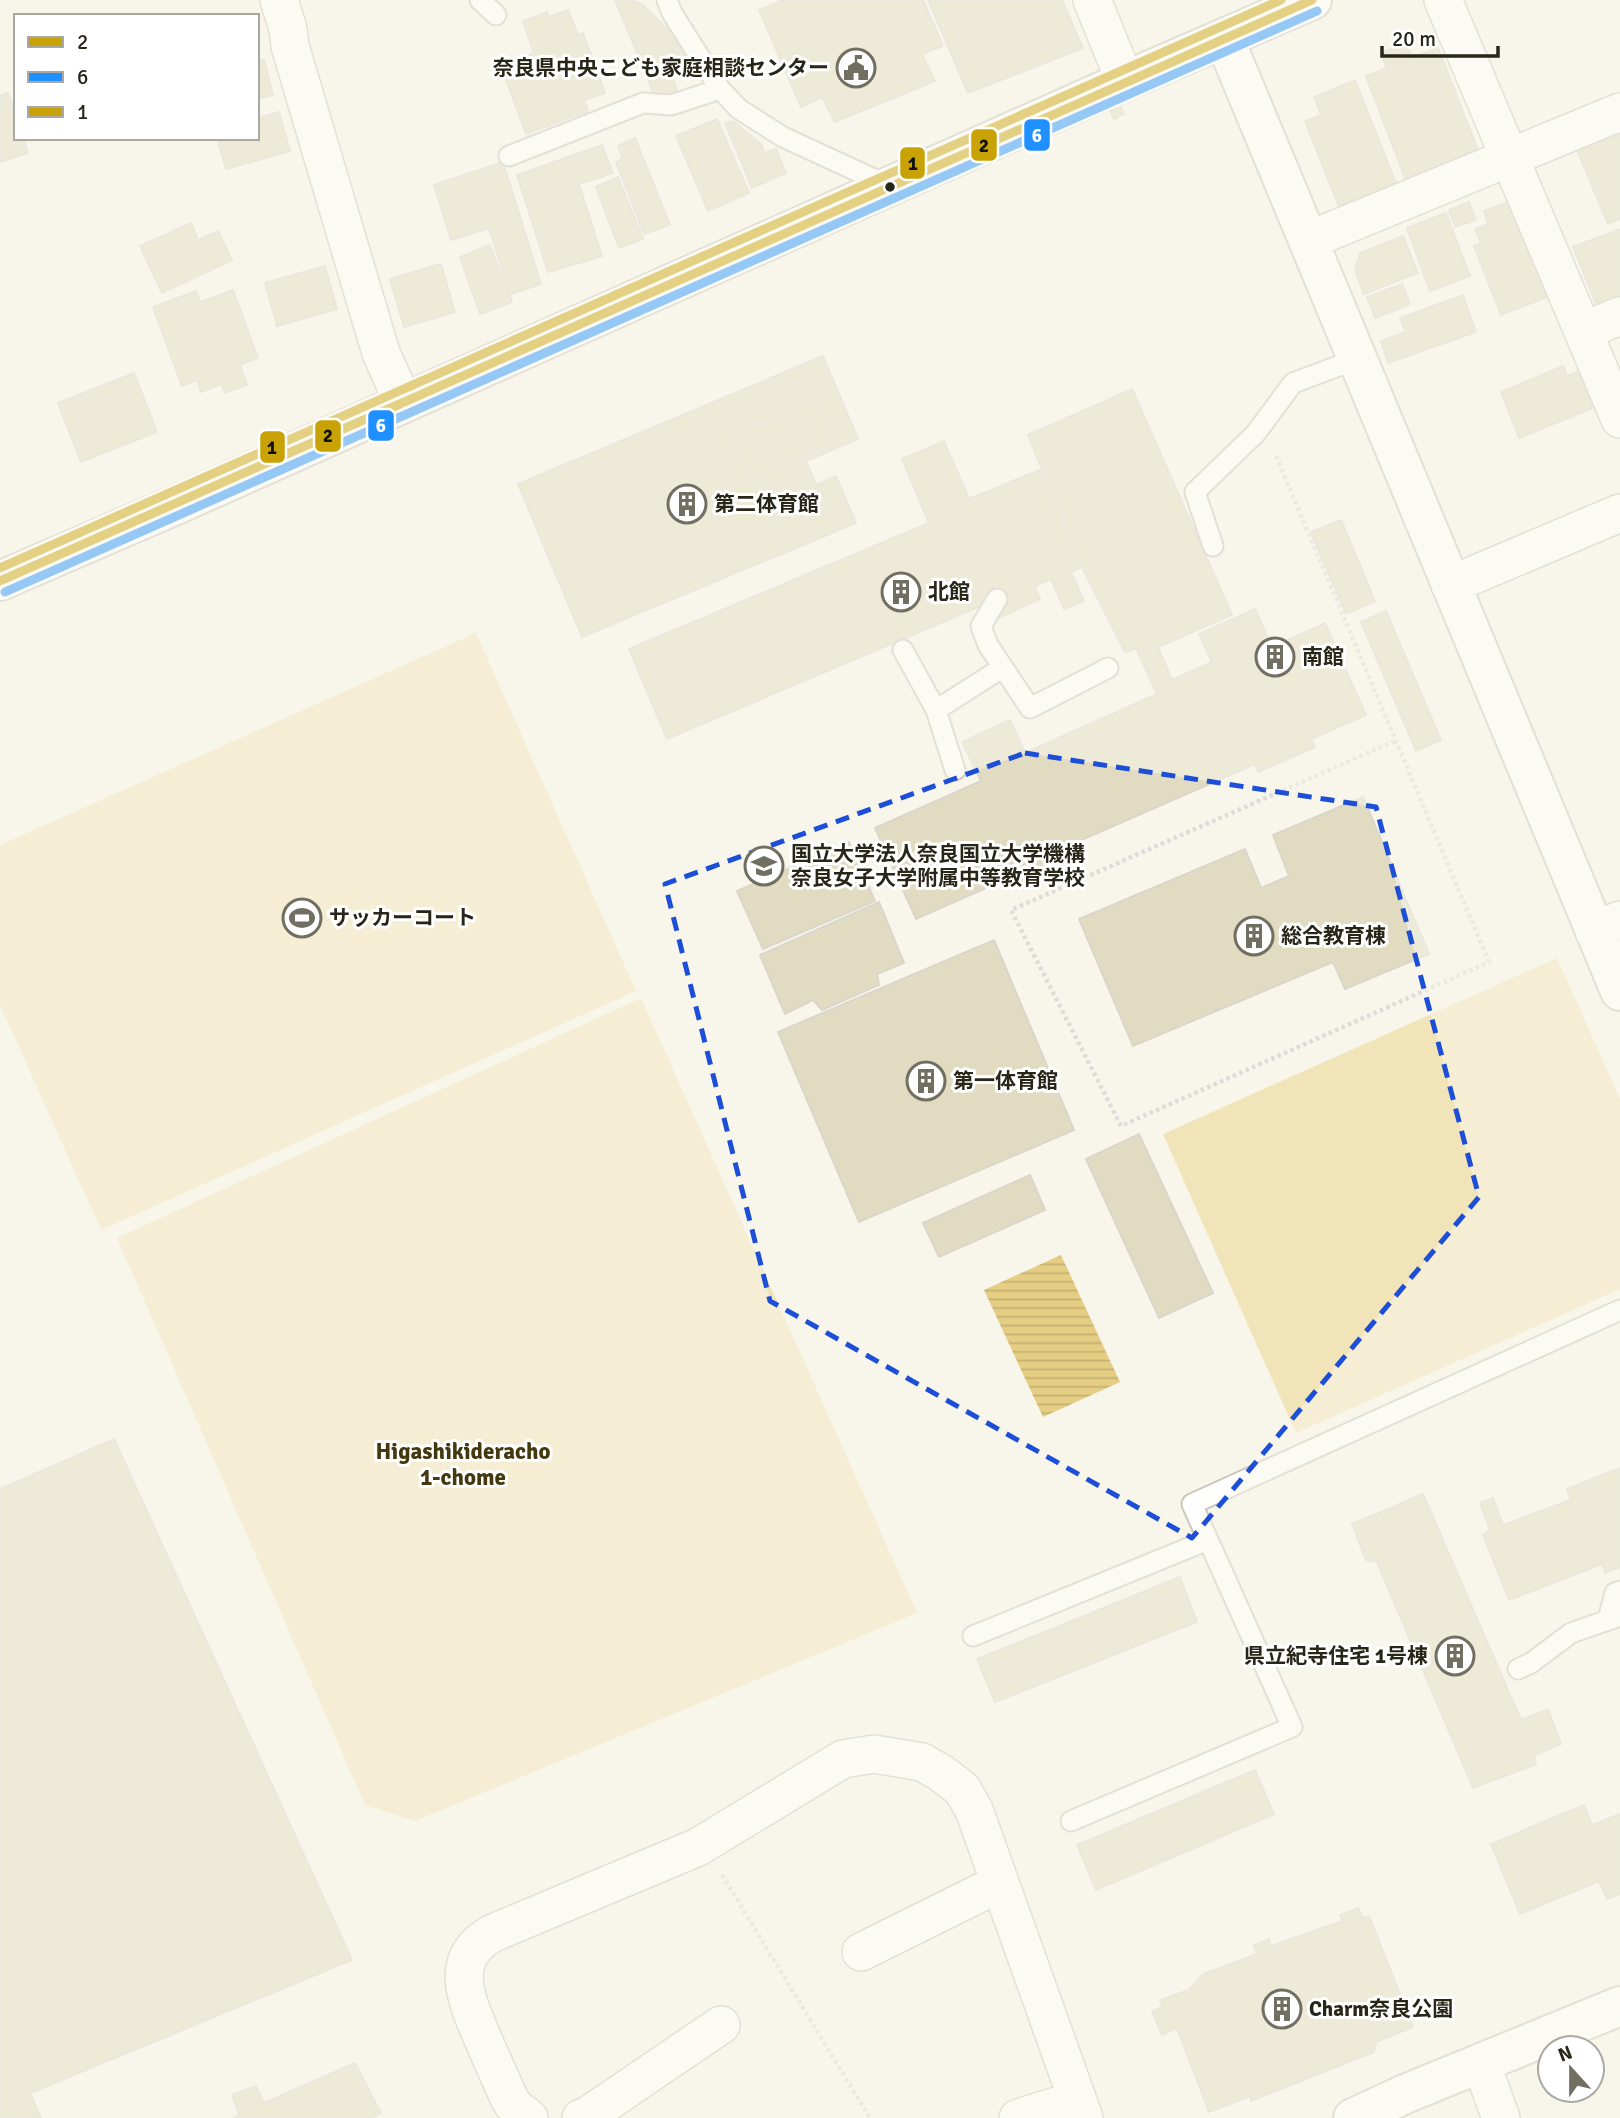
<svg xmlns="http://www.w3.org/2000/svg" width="1620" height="2118" font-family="Signika,'Noto Sans JP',sans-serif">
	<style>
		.green { fill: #f1e4b9 }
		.water { fill: url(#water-rules) }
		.building { fill: #e1dbc2; stroke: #dad6cc; stroke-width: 2 }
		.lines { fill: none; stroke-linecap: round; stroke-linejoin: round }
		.service-casing { stroke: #cbc8be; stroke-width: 23 }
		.minor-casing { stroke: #cbc8be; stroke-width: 40 }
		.tertiary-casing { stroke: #cbc8be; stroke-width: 42 }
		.path { stroke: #dcdcd8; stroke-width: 4.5; stroke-dasharray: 3.5 3.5; stroke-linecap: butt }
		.service { stroke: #fefefc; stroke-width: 19 }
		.minor { stroke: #fefefc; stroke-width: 37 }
		.tertiary { stroke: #fefefc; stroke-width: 38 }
		.bus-1-casing { stroke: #fff; stroke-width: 14 }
		.bus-2-casing { stroke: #fff; stroke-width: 14 }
		.bus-3-casing { stroke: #fff; stroke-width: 14 }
		.bus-1 { stroke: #c9a206; stroke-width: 9 }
		.bus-2 { stroke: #1e90ff; stroke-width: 9 }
		.bus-3 { stroke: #c9a206; stroke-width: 9 }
		.marked { fill: none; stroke: #1d4ed8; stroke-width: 5; stroke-dasharray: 14 9; stroke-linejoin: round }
		.bus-dot { fill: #282519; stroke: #fff; stroke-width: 2.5 }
		.labels { text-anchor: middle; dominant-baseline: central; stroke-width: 6; stroke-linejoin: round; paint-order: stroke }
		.poi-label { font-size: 21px; font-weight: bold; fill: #282519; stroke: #fff; text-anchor: start }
		.neighbourhood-label { font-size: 23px; font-weight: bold; fill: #44380f; stroke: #fff }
		.line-badge { stroke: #fff; stroke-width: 2.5 }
		.badge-label { font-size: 19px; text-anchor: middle; font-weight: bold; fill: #fff }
		.pale-badge-label { font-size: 19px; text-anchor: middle; font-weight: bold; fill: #111 }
	</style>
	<defs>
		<pattern id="water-rules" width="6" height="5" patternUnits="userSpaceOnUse" patternTransform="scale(1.75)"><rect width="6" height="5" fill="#e5ce83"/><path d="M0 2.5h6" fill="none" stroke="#c4b171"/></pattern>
	</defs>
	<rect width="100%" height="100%" fill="#f8f5eb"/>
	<path class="green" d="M476 633 636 991 101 1230 0 1005V845Z
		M1557 958 1620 1099V1289L1296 1433 1163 1134Z
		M641 998 917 1613 415 1821 365 1805 117 1238Z"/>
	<path class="water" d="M1061 1255 1120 1382 1043 1417 984 1290Z"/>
	<path class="building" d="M615 0H632L643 5 668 30 691 66 672 74 677 91 655 96Z
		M783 0H923L943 46 922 54 935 81 835 122 822 97 801 107 759 10Z
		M928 0H1062L1083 48 968 93Z
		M568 10 578 35 583 33 605 93 584 100 588 111 526 134 501 66 534 53 523 21 547 12 549 17Z
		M1406 43 1412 58 1438 48 1478 150 1405 178 1366 76 1387 68 1381 53Z
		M264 60 273 95 257 99V62Z
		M1355 80 1397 186 1340 209 1305 121 1321 115 1314 97Z
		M8 93 16 116V138H23L28 153 0 162V96Z
		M1120 105 1124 114 1114 119 1110 110Z
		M279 112 290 151 226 169 217 138H257V118Z
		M717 119 749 193 708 211 676 136Z
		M733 121 761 144 764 153 776 149 786 173 752 188 725 123Z
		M1620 131V219L1608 224 1577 150Z
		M635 138 670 225 644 234 616 162 623 159 618 146Z
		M602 145 613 173 579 184 602 256 548 272 517 175Z
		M503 162 541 284 510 294 489 228 451 240 434 185Z
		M618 177 643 239 619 248 596 187Z
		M1510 201 1547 297 1501 315 1474 246 1481 243 1475 229 1488 224 1484 211Z
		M1469 202 1476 220 1455 227 1449 210Z
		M1446 213 1470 276 1430 291 1407 228Z
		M191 223 198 240 218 231 232 260 162 293 140 246Z
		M1620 229V297L1597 306 1573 247Z
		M1403 236 1418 273 1364 294 1355 270 1360 253Z
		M490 245 512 302 480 314 460 257Z
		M441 264 455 312 404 327 390 279Z
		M325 266 337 309 277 326 265 283Z
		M1402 284 1410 304 1375 318 1367 297Z
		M233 290 258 358 240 365 247 385 225 393 221 384 201 392 197 380 182 386 153 307 196 291 200 302Z
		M1463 295 1476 332 1388 363 1381 341 1406 332 1400 318Z
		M823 356 858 439 806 461 816 485 836 476 856 523 582 637 518 484Z
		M1563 366 1567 376 1578 372 1593 408 1519 438 1501 392Z
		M134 373 157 432 81 462 58 403Z
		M1132 389 1232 615 1158 647 1172 680 1212 662 1199 634 1255 609 1272 647 1325 623 1366 715 1311 739 1315 747 1258 772 1255 764 1070 845 1076 859 1017 885 1013 876 916 919 875 828 981 781 962 742 1010 720 1025 753 1157 694 1136 648 1125 652 1082 567 1028 435Z
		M816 399 834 442 750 480 731 437Z
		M944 441 969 499 1042 469 1082 567 1071 572 1084 601 1064 609 1051 579 1035 586 1040 599 981 626 997 599 667 739 629 649 929 523 902 459Z
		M1341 520 1375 601 1346 614 1311 532Z
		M1386 611 1441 740 1416 751 1361 622Z
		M1363 797 1429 954 1345 989 1333 962 1133 1046 1079 919 1245 849 1261 888 1289 876 1273 835Z
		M849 842 875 901 763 949 737 891Z
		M879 902 904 963 877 974 879 985 822 1010 813 1000 785 1014 760 955Z
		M994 940 1074 1130 859 1222 778 1032Z
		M1139 1134 1213 1293 1159 1318 1086 1159Z
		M1030 1175 1045 1210 939 1257 923 1223Z
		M114 1439 352 1960 30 2093 41 2118H0V1489Z
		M1620 1468V1567L1605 1573 1602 1564 1509 1600 1483 1535 1490 1530 1480 1503 1493 1498 1503 1525 1571 1500 1567 1489Z
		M1423 1494 1521 1720 1548 1709 1561 1744 1534 1755 1536 1764 1473 1788 1377 1562 1366 1560 1352 1524Z
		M1180 1577 1197 1622 995 1702 977 1659Z
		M1255 1770 1274 1814 1096 1890 1077 1845Z
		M1584 1805 1592 1825 1620 1814V1894L1607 1899 1599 1881 1520 1914 1491 1844Z
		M1358 1908 1363 1918 1369 1916 1413 2027 1376 2042 1374 2052 1251 2101 1250 2096 1209 2112 1177 2028 1162 2035 1152 2011 1163 2007 1160 2000 1189 1990 1203 1974 1257 1954 1254 1945 1269 1939 1271 1946 1342 1921 1340 1915Z
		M355 2063 381 2113 372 2118H233L239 2115 232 2095 256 2086 264 2103Z"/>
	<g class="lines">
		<defs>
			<path id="service" d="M480 0 496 15
				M667 0 672 13 720 89 739 109 783 137 889 186
				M509 156 643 103 671 105 720 89
				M1213 546 1195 492 1256 433 1293 383 1357 359
				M997 599 981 626 988 645 1030 708 1108 668
				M903 650 936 710 955 770
				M936 710 1002 668
				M1608 1619 1615 1593 1620 1591
				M973 1636 1208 1540
				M1518 1669 1531 1663 1571 1633 1620 1616
				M1071 1821 1292 1727 1192 1504 1620 1310"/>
			<path id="minor" d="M279 0 288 29 290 46 381 353 403 402
				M1092 0 1125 81
				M1443 0 1620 419
				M1309 240 1620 112
				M1583 331 1620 316
				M1450 585 1620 513
				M1594 931 1620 920
				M861 1952 1000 1883
				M1481 2063 1501 2118
				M529 2118 516 2108 510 2100C501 2080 492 2060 483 2039 467 2001 446 1959 493 1933L698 1847 843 1759 874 1754 922 1762 941 1773 962 1789 974 1810 1084 2118
				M581 2118 587 2116 721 2025
				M1018 2118 1076 2100"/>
			<path id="tertiary" d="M1224 38 1620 991
				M0 581 178 504 1125 81 1312 0
				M1353 2118 1405 2094 1620 2006"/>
		</defs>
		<use href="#service" class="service-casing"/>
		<use href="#minor" class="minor-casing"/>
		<use href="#tertiary" class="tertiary-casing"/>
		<path class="path" d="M1276 456 1489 962 1121 1126 1011 910 1395 741
			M722 1875 870 2118"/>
		<use href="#service" class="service"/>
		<use href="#minor" class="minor"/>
		<use href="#tertiary" class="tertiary"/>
		<defs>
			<path id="bus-1" d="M0 581 1312 0"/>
			<path id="bus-2" d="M5 592 1317 11"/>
			<path id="bus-3" d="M0 568 1281 0"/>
		</defs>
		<use href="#bus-1" class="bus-1-casing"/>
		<use href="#bus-2" class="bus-2-casing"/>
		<use href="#bus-3" class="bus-3-casing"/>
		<use href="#bus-1" class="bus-1"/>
		<use href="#bus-2" class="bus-2"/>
		<use href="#bus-3" class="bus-3"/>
	</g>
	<path d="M0 0H1620V2118H0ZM1025 753 1376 807 1479 1197 1192 1538 770 1301 665 884Z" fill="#f8f5eb" fill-opacity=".55" fill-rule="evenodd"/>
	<path class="marked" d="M1025 753 1376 807 1479 1197 1192 1538 770 1301 665 884Z"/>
	<defs>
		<symbol id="civic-ring" viewBox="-11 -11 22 22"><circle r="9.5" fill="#fff" stroke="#716e62" stroke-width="1.5"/><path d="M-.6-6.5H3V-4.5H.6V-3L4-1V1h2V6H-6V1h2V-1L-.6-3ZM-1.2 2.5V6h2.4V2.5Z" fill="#716e62"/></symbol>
		<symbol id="building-ring" viewBox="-11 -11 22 22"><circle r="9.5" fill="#fff" stroke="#716e62" stroke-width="1.5"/><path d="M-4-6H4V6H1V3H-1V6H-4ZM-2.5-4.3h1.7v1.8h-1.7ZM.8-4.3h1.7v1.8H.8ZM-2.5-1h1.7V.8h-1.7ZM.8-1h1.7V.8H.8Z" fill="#716e62"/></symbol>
		<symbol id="school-ring" viewBox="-11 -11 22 22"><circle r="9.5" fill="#fff" stroke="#716e62" stroke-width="1.5"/><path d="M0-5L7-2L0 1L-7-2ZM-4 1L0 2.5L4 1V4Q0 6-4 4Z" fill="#716e62"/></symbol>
		<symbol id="stadium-ring" viewBox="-11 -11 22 22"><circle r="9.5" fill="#fff" stroke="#716e62" stroke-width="1.5"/><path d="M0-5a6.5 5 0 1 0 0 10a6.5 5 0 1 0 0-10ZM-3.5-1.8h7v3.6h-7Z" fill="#716e62"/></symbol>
	</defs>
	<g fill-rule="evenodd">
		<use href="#civic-ring" x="834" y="46" width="44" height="44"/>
		<use href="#building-ring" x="665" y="482" width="44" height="44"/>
		<use href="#building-ring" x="879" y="570" width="44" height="44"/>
		<use href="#building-ring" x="1253" y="635" width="44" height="44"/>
		<use href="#school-ring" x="742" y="844" width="44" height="44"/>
		<use href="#stadium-ring" x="280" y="896" width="44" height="44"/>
		<use href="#building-ring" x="1232" y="914" width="44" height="44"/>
		<use href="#building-ring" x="904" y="1059" width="44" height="44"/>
		<use href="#building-ring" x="1433" y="1634" width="44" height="44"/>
		<use href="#building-ring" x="1260" y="1987" width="44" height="44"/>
	</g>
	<circle class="bus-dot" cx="890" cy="187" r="6"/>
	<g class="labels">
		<g class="poi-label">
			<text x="829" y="68" text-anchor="end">奈良県中央こども家庭相談センター</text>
			<text x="714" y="504">第二体育館</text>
			<text x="928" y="592">北館</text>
			<text x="1302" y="657">南館</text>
			<text x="791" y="854">国立大学法人奈良国立大学機構<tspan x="791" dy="24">奈良女子大学附属中等教育学校</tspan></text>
			<text x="329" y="918">サッカーコート</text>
			<text x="1281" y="936">総合教育棟</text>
			<text x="953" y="1081">第一体育館</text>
			<text x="1428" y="1656" text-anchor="end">県立紀寺住宅 1号棟</text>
			<text x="1309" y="2009">Charm奈良公園</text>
		</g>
		<g class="neighbourhood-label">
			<text x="463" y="1451">Higashikideracho<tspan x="463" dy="26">1-chome</tspan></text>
		</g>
	</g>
	<g class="line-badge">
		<rect x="1023" y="118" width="28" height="34" rx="7" fill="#1e90ff"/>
		<rect x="970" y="128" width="28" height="34" rx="7" fill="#c9a206"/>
		<rect x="899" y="146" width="27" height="34" rx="7" fill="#c9a206"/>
		<rect x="367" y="409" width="28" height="33" rx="7" fill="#1e90ff"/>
		<rect x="314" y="419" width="28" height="34" rx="7" fill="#c9a206"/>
		<rect x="259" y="430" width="27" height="34" rx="7" fill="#c9a206"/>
	</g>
	<g class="badge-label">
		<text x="1037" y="142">6</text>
		<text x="381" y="432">6</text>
	</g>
	<g class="pale-badge-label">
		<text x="984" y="152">2</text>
		<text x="913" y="170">1</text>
		<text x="328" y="442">2</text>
		<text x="272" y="454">1</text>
	</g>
	<rect x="14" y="14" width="245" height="126" fill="#ffffff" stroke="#a9a8a3" stroke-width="2"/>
	<rect x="28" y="37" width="35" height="10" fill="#c9a206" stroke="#a9a8a3" stroke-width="2"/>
	<text x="77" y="49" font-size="21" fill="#282519">2</text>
	<rect x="28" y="72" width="35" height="10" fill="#1e90ff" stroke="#a9a8a3" stroke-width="2"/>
	<text x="77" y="84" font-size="21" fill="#282519">6</text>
	<rect x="28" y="107" width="35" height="10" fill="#c9a206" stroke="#a9a8a3" stroke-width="2"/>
	<text x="77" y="119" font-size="21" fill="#282519">1</text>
	<g transform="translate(1571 2069) rotate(339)"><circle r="33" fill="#ffffff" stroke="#a9a8a3" stroke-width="2"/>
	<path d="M0-5L12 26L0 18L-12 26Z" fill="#716e62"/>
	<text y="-10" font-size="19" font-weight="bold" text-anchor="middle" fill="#282519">N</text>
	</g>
	<path d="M1382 46v10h116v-10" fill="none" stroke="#282519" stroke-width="3.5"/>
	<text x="1392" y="46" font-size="21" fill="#282519" stroke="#ffffff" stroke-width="5" paint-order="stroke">20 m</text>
</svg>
